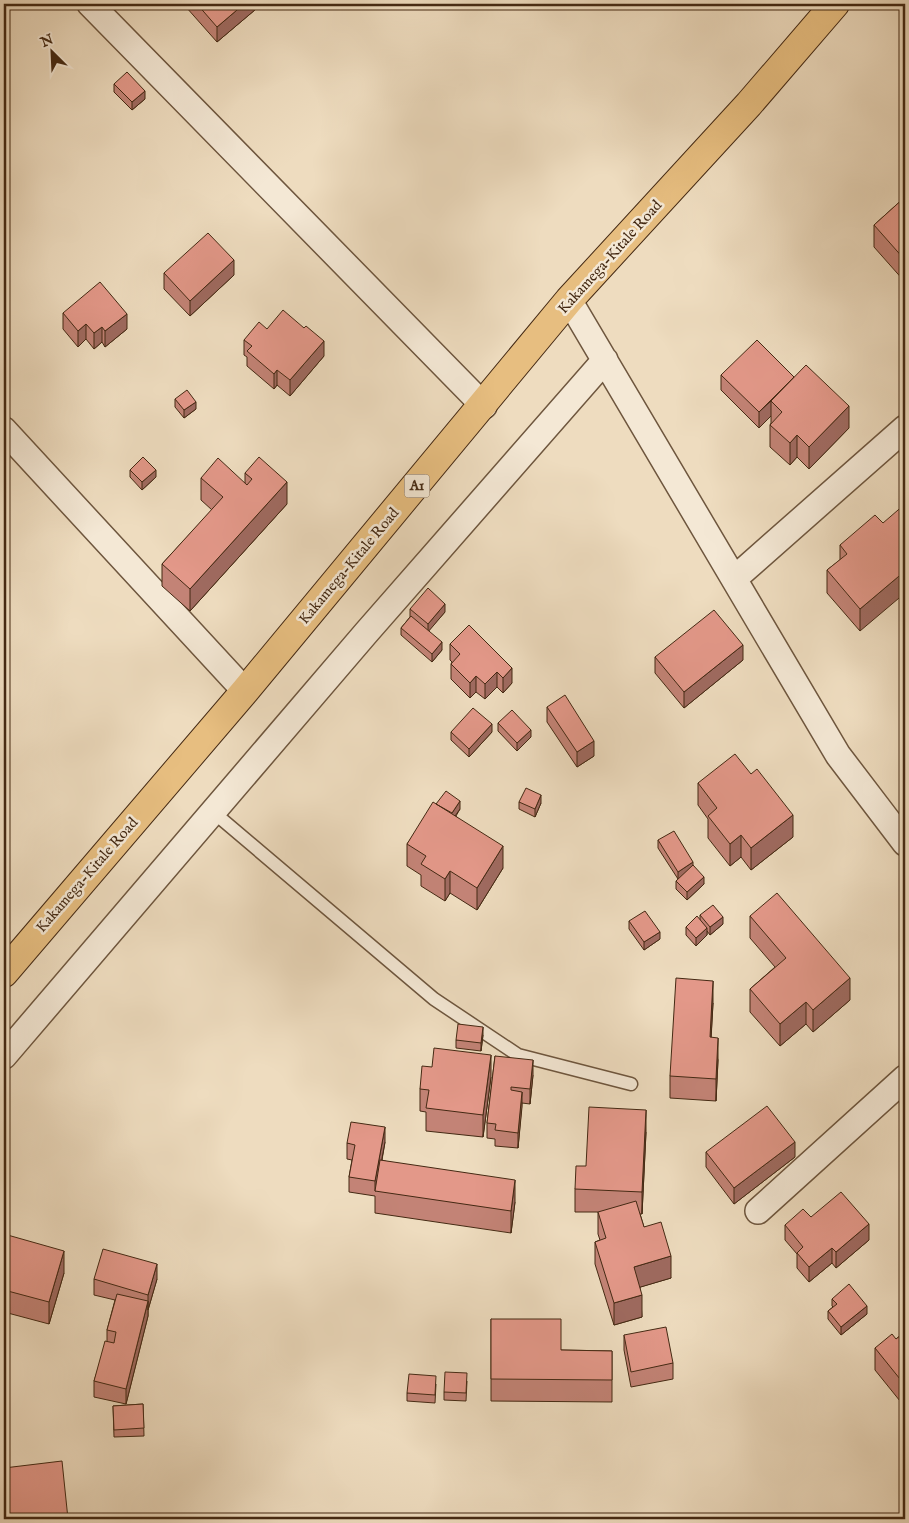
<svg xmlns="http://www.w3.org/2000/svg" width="909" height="1523" font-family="'IM FELL English',serif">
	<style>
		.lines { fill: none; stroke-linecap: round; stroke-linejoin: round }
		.service-casing { stroke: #6e563e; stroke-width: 15 }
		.minor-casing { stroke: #6e563e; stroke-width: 28 }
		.trunk-casing { stroke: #442913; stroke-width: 30 }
		.service { stroke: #f4e8d5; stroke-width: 12 }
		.minor { stroke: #f4e8d5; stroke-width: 25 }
		.trunk { stroke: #e7be80; stroke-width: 28 }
		.wall { fill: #c38376; stroke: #442913 }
		.shaded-wall { fill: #9f6a60; stroke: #442913 }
		.building { fill: #e39889; stroke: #442913 }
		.labels { text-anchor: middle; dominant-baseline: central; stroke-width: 5; stroke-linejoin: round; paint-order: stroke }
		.shield { fill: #f4e8d5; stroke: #79624d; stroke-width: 1 }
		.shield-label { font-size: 14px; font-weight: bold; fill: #442913 }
		.street-label { font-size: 15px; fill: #442913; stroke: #f4e8d5 }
	</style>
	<rect width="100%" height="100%" fill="#eedcbf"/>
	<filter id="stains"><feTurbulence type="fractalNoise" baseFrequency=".004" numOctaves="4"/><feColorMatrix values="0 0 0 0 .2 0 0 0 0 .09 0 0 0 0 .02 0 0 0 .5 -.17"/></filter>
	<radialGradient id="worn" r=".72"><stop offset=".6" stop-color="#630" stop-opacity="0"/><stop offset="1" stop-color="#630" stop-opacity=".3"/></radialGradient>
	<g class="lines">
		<defs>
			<path id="service" d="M212 811 434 999 518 1055 631 1084"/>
			<path id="minor" d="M90 4 484 406
				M569 300 838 755 905 843
				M4 430 245 691
				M734 579 905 428
				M4 1056 366 633 605 360
				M758 1211 905 1078"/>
			<path id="trunk" d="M4 973 245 691 569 300 749 104 835 4"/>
		</defs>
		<use href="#service" class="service-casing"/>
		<use href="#minor" class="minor-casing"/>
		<use href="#trunk" class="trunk-casing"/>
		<use href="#service" class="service"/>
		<use href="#minor" class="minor"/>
		<use href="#trunk" class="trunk"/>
	</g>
	<path class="wall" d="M186 4H262L217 42 186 7Z
		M114 84 145 99 132 110 114 92Z
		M905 197V282L874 247V225Z
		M164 273 234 275 190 316 164 289Z
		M63 313 127 329 105 347 102 342 94 349 86 339 78 347 63 329Z
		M267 329 324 356 290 396 277 385 274 389 247 366V357L244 355V340Z
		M721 375 794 377 849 428 809 469 797 457 790 465 770 447V425L771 423V416L759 428 721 390Z
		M175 399 196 409 184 418 175 407Z
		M130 470 156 477 142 490 130 477Z
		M245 473 287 504 190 611 162 586V564L212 510 201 500V478L245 483Z
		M883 523 860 631 827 593V570L840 560V545Z
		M410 609 445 612 428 631 442 650 432 662 401 635V628L410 617Z
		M469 625 512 683 503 693 497 687 485 699 476 692 470 698 451 679V664L452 662 450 660V644Z
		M655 657 743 660 684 708 655 673Z
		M547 707 594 756 577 767 547 722Z
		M498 723 531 737 517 751 498 731Z
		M451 732H492L469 757 451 740Z
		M698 783 793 837 751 870 741 857 730 866 708 838V819L698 805Z
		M519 802 541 803 535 817 519 809Z
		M436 804 460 809 456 816 503 868 477 910 450 893 445 901 421 886V875L407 866V844Z
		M658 840 693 865 704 884 687 900 676 889V881L678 879 658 848Z
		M700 915 723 924 710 935 707 931V935L696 946 686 935V927L700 920Z
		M750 916 850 1000 813 1032 806 1024 780 1046 750 1012V989L775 967 750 938Z
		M629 921 660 939 644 950 629 929Z
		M713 1003 711 1037 718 1060 716 1101 670 1098V1076Z
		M483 1035 481 1051 456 1048V1040Z
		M495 1056 533 1075 530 1104 522 1103 518 1148 495 1146V1139L487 1138V1123Z
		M432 1067 491 1077 483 1137 426 1131V1112L420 1111V1089Z
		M646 1132 642 1214H640L644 1227 671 1278 640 1287 642 1317 614 1325 595 1264V1242L600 1240 598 1234V1212H575V1189L586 1166Z
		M385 1142 382 1160 515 1202 511 1233 375 1213V1196L349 1192V1177L352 1160 347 1159V1143Z
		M706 1152 795 1157 734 1204 706 1167Z
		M811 1217 869 1240 836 1268 832 1263 809 1282 797 1268V1254L785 1240V1225Z
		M4 1234 64 1273 49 1324 4 1312Z
		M94 1279H157L148 1310V1316L126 1404 94 1397V1381L107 1341V1330L115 1300 94 1295Z
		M832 1299 867 1314 841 1335 828 1319V1311L833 1307 832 1306Z
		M491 1319 561 1350 612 1351V1402L491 1401Z
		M905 1332V1397L900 1401 875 1370V1348L896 1339Z
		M624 1335 673 1363V1379L631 1387 624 1350Z
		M467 1381 466 1401 444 1400V1392Z
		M436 1384 435 1403 407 1401V1393Z
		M143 1404 144 1436 114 1437 113 1406Z"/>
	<path class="shaded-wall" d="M244 4H262L217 42V27Z
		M145 91V99L132 110V102Z
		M234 260V275L190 316V301Z
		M127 314V329L105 347V331Z
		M86 324V339L78 347V331Z
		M102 327V342L94 349V333Z
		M324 341V356L290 396V380Z
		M277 370V385L274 389V374Z
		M771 401V416L759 428V412Z
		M196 402V409L184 418V410Z
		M849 406V428L809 469V447Z
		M797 435V457L790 465V443Z
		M156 470V477L142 490V482Z
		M287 482V504L190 611V589Z
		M905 571V593L860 631V609Z
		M445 604V612L428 632V624Z
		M442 642V650L432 662V654Z
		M743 645V660L684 708V692Z
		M512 668V683L503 693V678Z
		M497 672V687L485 699V684Z
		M476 676V692L470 698V683Z
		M492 724V732L469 757V749Z
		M531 730V737L517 751V743Z
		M594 741V756L577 767V752Z
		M541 795V803L535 817V809Z
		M460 801V809L448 826V819Z
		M793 815V837L751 870V848Z
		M741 835V857L730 866V844Z
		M503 846V868L477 910V888Z
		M693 862V870L678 880V872Z
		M450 871V893L445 901V879Z
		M704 877V884L687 900V892Z
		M723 917V924L710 935V927Z
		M707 928V935L696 946V938Z
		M660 932V939L644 950V942Z
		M850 978V1000L813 1032V1010Z
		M713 981V1003L710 1059V1037Z
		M806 1002V1024L780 1046V1024Z
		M483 1027V1035L481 1051V1043Z
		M718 1038V1060L716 1101V1079Z
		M491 1055V1077L483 1137V1115Z
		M533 1060V1075L530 1104V1089Z
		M522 1092V1107L518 1148V1133Z
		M646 1110V1132L642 1214V1192Z
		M385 1127V1142L376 1191H375V1181Z
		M795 1142V1157L734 1204V1188Z
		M515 1180V1202L511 1233V1211Z
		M869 1224V1240L836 1268V1252Z
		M832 1248V1263L809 1282V1267Z
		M64 1251V1273L49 1324V1302Z
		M671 1256V1278L634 1289V1267Z
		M157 1264V1279L148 1310V1295Z
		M642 1295V1317L614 1325V1303Z
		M148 1301V1316L126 1404V1389Z
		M867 1306V1314L841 1335V1327Z
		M905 1374V1397L900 1401V1379Z"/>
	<path class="building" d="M197 4H244L217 27Z
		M127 72 145 91 132 102 114 84Z
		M905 197V260L874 225Z
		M208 233 234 260 190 301 164 273Z
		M100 282 127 314 105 331 102 327 94 333 86 324 78 331 63 313Z
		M283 310 304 328 306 326 324 341 290 380 277 370 274 374 247 351 252 346 244 340 259 322 267 329Z
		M757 340 794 377 759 412 721 375Z
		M806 365 849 406 809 447 797 435 790 443 770 425 782 412 771 401Z
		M187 390 196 402 184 410 175 399Z
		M143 457 156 470 142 482 130 470Z
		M259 457 287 482 190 589 162 564 223 497 201 478 218 458 247 485 252 479 245 473Z
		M905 504V571L860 609 827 570 847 554 840 545 875 515 883 523Z
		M428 588 445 604 428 624 410 609Z
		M714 610 743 645 684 692 655 657Z
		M411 616 442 642 432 654 401 628Z
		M469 625 512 668 503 678 497 672 485 684 476 676 470 683 451 664 460 654 450 644Z
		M565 695 594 741 577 752 547 707Z
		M473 708 492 724 469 749 451 732Z
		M512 710 531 730 517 743 498 723Z
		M735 754 751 774 757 769 793 815 751 848 741 835 730 844 708 816 717 808 698 783Z
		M526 788 541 795 535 809 519 802Z
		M446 791 460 801 452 813 436 804Z
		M433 802 503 846 477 888 450 871 445 879 421 864 426 856 407 844Z
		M674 831 693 862 678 872 658 840Z
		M693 865 704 877 687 892 676 881Z
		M777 893 850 978 813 1010 806 1002 780 1024 750 989 786 958 750 916Z
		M713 905 723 917 710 927 700 915Z
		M645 911 660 932 644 942 629 921Z
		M697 916 707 928 696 938 686 927Z
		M676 978 713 981 710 1037 718 1038 716 1079 670 1076Z
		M458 1024 483 1027 481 1043 456 1040Z
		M434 1048 491 1055 483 1115 426 1108 429 1090 420 1089 422 1066 432 1067Z
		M495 1056 533 1060 530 1089 511 1087V1090L522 1092 518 1133 495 1130 496 1124 487 1123Z
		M767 1106 795 1142 734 1188 706 1152Z
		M589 1107 646 1110 642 1192 575 1189 576 1166H586Z
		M351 1122 385 1127 375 1181 349 1177 355 1145 347 1143Z
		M380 1160 515 1180 511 1211 375 1191Z
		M841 1192 869 1224 836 1252 832 1248 809 1267 797 1253 803 1247 785 1225 803 1209 811 1217Z
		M636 1201 644 1227 661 1222 671 1256 634 1267 642 1295 614 1303 595 1242 606 1238 598 1212Z
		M4 1234 64 1251 49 1302 4 1290Z
		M103 1249 157 1264 148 1295 94 1279Z
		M849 1284 867 1306 841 1327 828 1311 837 1304 832 1299Z
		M117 1294 148 1301 126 1389 94 1381 105 1341 114 1343 116 1332 107 1330Z
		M491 1319H561V1350L612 1351V1380L491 1379Z
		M666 1327 673 1363 631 1372 624 1335Z
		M905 1332V1374L900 1379 875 1348 892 1334 896 1339Z
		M445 1372 467 1373 466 1393 444 1392Z
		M409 1374 436 1376 435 1395 407 1393Z
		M143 1404 144 1428 114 1430 113 1406Z
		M62 1461 68 1519H4V1468Z"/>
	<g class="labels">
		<rect class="shield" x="404.5" y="474.5" width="25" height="23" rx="4"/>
		<g class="shield-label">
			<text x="417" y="486">A1</text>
		</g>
		<g class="street-label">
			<text transform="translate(610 257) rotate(-48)">Kakamega-Kitale Road</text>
			<text transform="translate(349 566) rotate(-50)">Kakamega-Kitale Road</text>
			<text transform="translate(87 875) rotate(-49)">Kakamega-Kitale Road</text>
		</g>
	</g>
	<rect width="909" height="1523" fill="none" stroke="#eedcbf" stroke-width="20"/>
	<rect x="5" y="5" width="899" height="1513" fill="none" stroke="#442913" stroke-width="2.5"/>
	<rect x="10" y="10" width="889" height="1503" fill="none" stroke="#442913"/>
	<g transform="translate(52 52) rotate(336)" stroke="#f4e8d5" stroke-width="4" paint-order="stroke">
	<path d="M0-4L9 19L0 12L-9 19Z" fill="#442913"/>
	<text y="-8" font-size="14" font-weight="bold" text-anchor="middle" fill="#442913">N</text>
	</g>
	<rect width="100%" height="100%" filter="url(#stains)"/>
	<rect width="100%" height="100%" fill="url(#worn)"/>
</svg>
